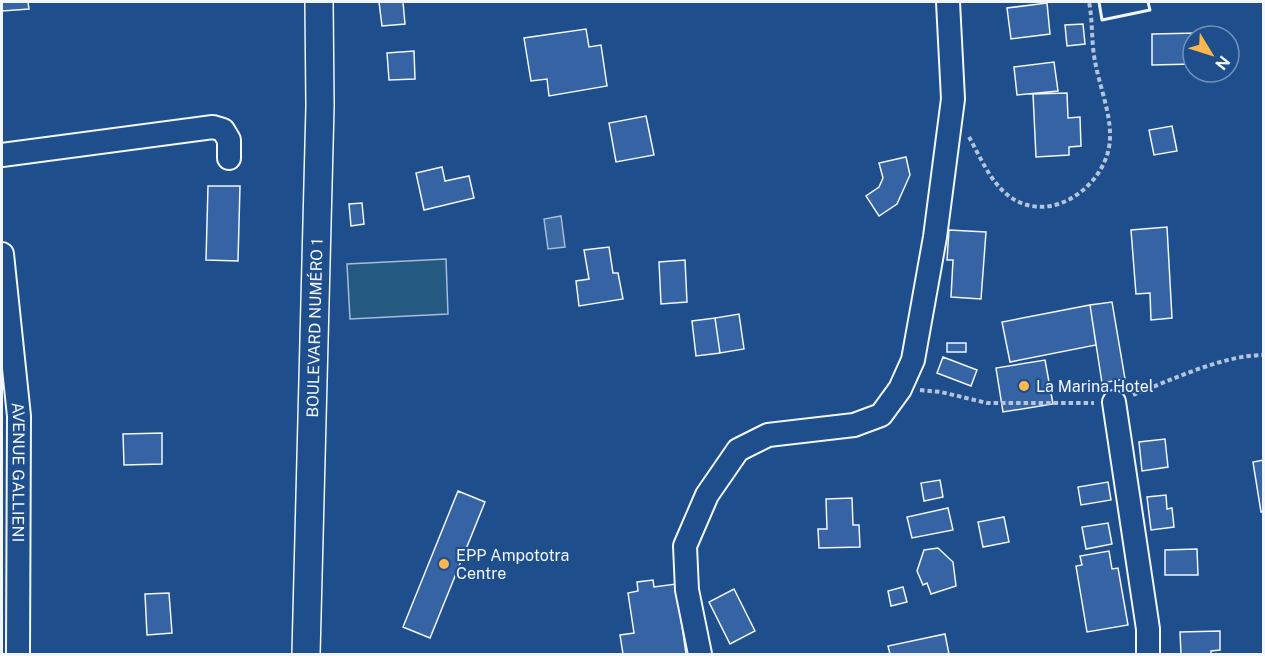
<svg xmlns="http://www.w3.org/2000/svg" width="1265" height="656" font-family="'Public Sans',sans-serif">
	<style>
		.green { fill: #245a82; stroke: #a8bbd7; stroke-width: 1.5 }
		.water { fill: #3b69a3; stroke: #a8bbd7; stroke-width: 1.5 }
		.building { fill: #3563a3; stroke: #f2f6ff; stroke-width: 1.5 }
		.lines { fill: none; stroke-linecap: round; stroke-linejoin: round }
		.minor-casing { stroke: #f2f6ff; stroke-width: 26 }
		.major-casing { stroke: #f2f6ff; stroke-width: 30 }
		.path { stroke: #b3c4dc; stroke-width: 4; stroke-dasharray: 4.5 3; stroke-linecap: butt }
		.minor { stroke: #1f4e8c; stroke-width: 22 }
		.major { stroke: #1f4e8c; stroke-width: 27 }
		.wall { stroke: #f2f6ff; stroke-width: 3 }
		.poi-dot { fill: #ffb74d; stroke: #1f4e8c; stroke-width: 2 }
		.labels { text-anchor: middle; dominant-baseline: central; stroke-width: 4.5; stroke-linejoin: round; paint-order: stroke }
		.street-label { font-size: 16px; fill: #f2f6ff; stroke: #1f4e8c }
		.poi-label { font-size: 16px; fill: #f2f6ff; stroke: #1f4e8c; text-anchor: start }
	</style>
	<rect width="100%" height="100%" fill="#1f4e8c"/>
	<path class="green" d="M446 259 448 314 350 319 347 264Z"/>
	<path class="water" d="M561 216 565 247 548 249 544 219Z"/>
	<path class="building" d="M2 2H28L29 9 2 11Z
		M379 2H403L405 24 382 26Z
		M1047 3 1050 34 1011 39 1007 8Z
		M1083 24 1085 44 1067 46 1065 25Z
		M586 29 589 47 601 45 607 86 549 96 547 79 531 81 524 38Z
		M1198 33V36H1193V64L1152 65V34Z
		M414 51 415 79 389 80 387 53Z
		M1054 62 1058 91 1017 95 1014 67Z
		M1067 93 1068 118 1080 117 1081 146 1069 147V155L1036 157 1033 94Z
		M646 116 654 155 616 162 609 123Z
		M1172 126 1177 151 1154 155 1149 130Z
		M906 157 910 175 897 204 879 216 866 196 879 187 883 178 879 163Z
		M442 167 445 181 469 176 474 198 424 210 416 173Z
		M208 186H240L238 261 206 260Z
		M362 203 364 224 351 226 349 204Z
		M1167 227 1172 318 1151 320 1150 293 1136 294 1131 230Z
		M949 230 986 232 981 299 951 297 953 260H947Z
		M609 247 613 273H618L623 299 579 306 576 281 589 279 584 250Z
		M685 260 687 302 661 304 659 262Z
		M1112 302 1125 379 1102 383 1090 305Z
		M1090 305 1096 345 1010 362 1002 322Z
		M739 314 744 349 720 353 715 318Z
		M715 318 720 353 696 356 692 321Z
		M947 343H966V352H947Z
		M943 357 977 370 971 386 937 373Z
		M1045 360 1053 404 1003 412 996 368Z
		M162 433V464L124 465 123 434Z
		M1165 439 1168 467 1142 471 1139 442Z
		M1264 460V512H1261L1253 462Z
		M940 480 943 497 924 501 921 483Z
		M1108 482 1111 500 1081 505 1078 487Z
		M458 491 485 502 430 638 403 627Z
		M1166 495 1167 509 1172 508 1174 527 1151 530 1147 497Z
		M852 498 853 525H859L860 547 819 548 818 529H827L826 499Z
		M948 508 953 530 912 538 907 517Z
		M1004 517 1009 542 983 547 978 522Z
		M1108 523 1112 544 1086 549 1082 527Z
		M938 548 953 562 956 586 931 594 927 583 923 585 917 571 924 550Z
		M1197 549 1198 575H1165V550Z
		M1109 551 1112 569 1118 568 1128 625 1087 632 1076 566 1082 565 1080 556Z
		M653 580 654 587 676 584 686 654H623L620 635 634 633 628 593 638 591 637 582Z
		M903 587 907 602 891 606 888 591Z
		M734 589 755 631 730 644 709 602Z
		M169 593 172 633 147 635 145 594Z
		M1220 631V650L1211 651V654H1181L1180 632Z
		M945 634 949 654H890L888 646Z"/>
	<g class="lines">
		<defs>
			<g id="minor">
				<path d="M2 155 213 127 223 130 229 140V158"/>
				<path id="s1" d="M2 254 19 416 18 654"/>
				<path d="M1114 402 1148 629V654"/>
				<path d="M700 654 687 590 685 546 707 495 738 450 768 435 854 425 881 415 900 389 913 360 935 237 953 99 948 2"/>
			</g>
			<g id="major">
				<path id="s2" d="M306 654 320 106 319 2"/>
			</g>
		</defs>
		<use href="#minor" class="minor-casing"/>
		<use href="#major" class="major-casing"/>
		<path class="path" d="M969 137C982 160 994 191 1019 202 1060 221 1109 180 1110 138 1111 113 1099 85 1095 61 1091 42 1093 21 1089 2
			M920 390 941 392 987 403H1094
			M1133 395C1171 380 1223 355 1264 355"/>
		<use href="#minor" class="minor"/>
		<use href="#major" class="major"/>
		<path class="wall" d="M1099 2 1102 20 1150 10 1148 2"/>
	</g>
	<g class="poi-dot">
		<circle cx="1024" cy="386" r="6"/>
		<circle cx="444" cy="564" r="6"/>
	</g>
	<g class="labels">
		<g class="street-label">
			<text stroke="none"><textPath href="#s2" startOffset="326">BOULEVARD NUMÉRO 1</textPath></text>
			<text stroke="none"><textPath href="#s1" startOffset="219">AVENUE GALLIENI</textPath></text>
		</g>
		<g class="poi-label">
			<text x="1036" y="386">La Marina Hotel</text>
			<text x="456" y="555">EPP Ampototra<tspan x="456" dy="18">Centre</tspan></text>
		</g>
	</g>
	<rect width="1265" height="656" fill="none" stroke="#f2f6ff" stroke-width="6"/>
	<g transform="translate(1211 54) rotate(128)"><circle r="28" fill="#1f4e8c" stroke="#7391ba" stroke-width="1.5"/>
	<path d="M0-4.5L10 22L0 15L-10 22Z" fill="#ffb74d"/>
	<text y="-9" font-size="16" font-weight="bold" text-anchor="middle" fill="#f2f6ff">N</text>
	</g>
</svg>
